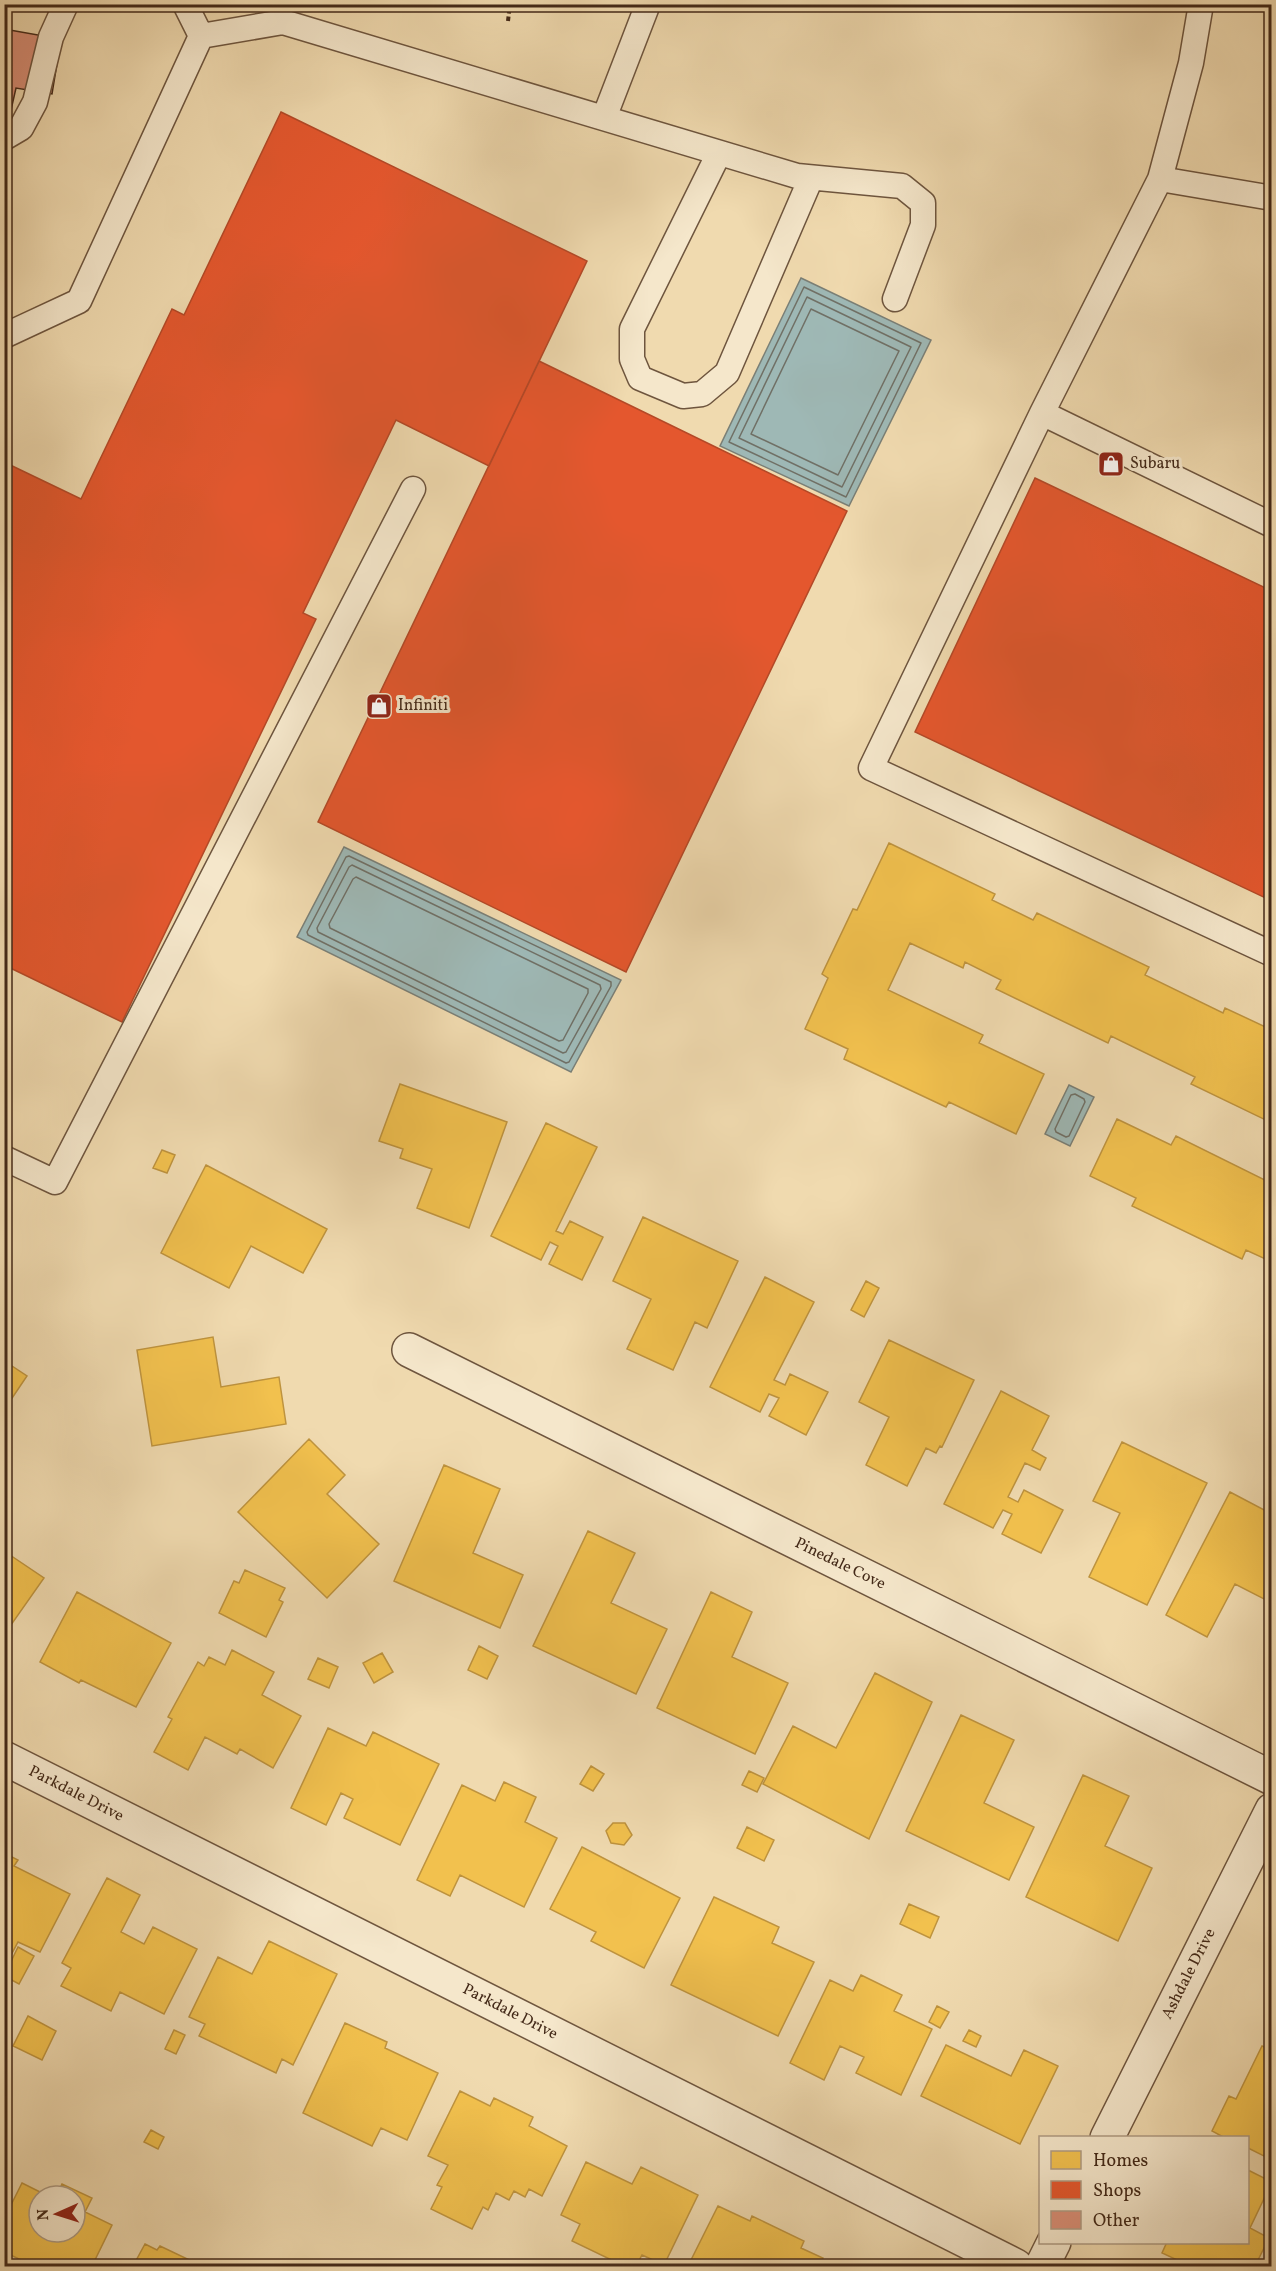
<svg xmlns="http://www.w3.org/2000/svg" width="1276" height="2271" font-family="Vollkorn,serif">
	<style>
		.water { fill: #9eb8b5; stroke: #7a7f76; stroke-width: 1.5 }
		.homes { fill: #f2c14e; stroke: #be933e; stroke-width: 1.5; fill-rule: evenodd }
		.shops { fill: #e4572e; stroke: #b44927; stroke-width: 1.5 }
		.lines { fill: none; stroke-linecap: round; stroke-linejoin: round }
		.shore { stroke: #707066; stroke-width: 1.5 }
		.building { fill: #d98e76; stroke: #432918; stroke-width: 1.5 }
		.service-casing { stroke: #6e553e; stroke-width: 27 }
		.minor-casing { stroke: #6e553e; stroke-width: 36 }
		.path { stroke: #432918; stroke-width: 4; stroke-dasharray: 4.5 3; stroke-linecap: butt }
		.service { stroke: #f5e7cb; stroke-width: 24 }
		.minor { stroke: #f5e7cb; stroke-width: 33 }
		.labels { text-anchor: middle; dominant-baseline: central; stroke-width: 6; stroke-linejoin: round; paint-order: stroke }
		.poi-label { font-size: 16px; fill: #432918; stroke: #f5e7cb; text-anchor: start }
		.street-label { font-size: 16px; fill: #432918; stroke: #f5e7cb }
	</style>
	<rect width="100%" height="100%" fill="#f0daaf"/>
	<filter id="stains"><feTurbulence type="fractalNoise" baseFrequency=".00333" numOctaves="4"/><feColorMatrix values="0 0 0 0 .2 0 0 0 0 .09 0 0 0 0 .02 0 0 0 .5 -.17"/></filter>
	<radialGradient id="worn" r=".72"><stop offset=".6" stop-color="#630" stop-opacity="0"/><stop offset="1" stop-color="#630" stop-opacity=".3"/></radialGradient>
	<path class="water" d="M801 278 931 340 849 506 720 446Z
		M344 847 621 980 571 1072 297 937Z
		M1069 1085 1094 1097 1070 1146 1045 1134Z"/>
	<path class="homes" d="M889 843 995 894 992 900 1033 920 1037 913 1149 967 1145 975 1223 1013 1225 1008 1272 1030V1123L1191 1084 1195 1077 1111 1036 1108 1043 996 989 1001 980 965 962 963 968 910 943 888 990 983 1035 979 1043 1044 1074 1016 1134 949 1102 946 1107 844 1059 848 1049 805 1029 828 978 822 974 853 909 857 910Z
		M400 1084 507 1122 469 1228 417 1208 432 1169 400 1158 403 1149 379 1141Z
		M1117 1119 1171 1145 1176 1136 1271 1183 1267 1192 1272 1194V1262L1246 1250 1242 1259 1132 1206 1136 1198 1090 1176Z
		M546 1123 597 1147 556 1231 563 1234 570 1221 603 1237 582 1280 549 1264 558 1246 550 1242 541 1260 491 1236Z
		M162 1150 175 1155 167 1173 153 1168Z
		M206 1165 327 1229 303 1273 251 1246 229 1288 161 1253Z
		M643 1217 738 1261 707 1328 695 1322 673 1370 627 1349 651 1299 613 1281Z
		M765 1277 814 1302 774 1380 785 1385 790 1374 828 1392 806 1435 769 1416 779 1398 769 1394 760 1412 710 1387Z
		M866 1281 879 1288 864 1317 851 1310Z
		M213 1337 221 1387 279 1377 286 1424 152 1446 137 1350Z
		M889 1340 974 1380 942 1447 940 1446 936 1453 926 1448 907 1486 866 1465 889 1417 859 1402Z
		M9 1364 27 1376 4 1410V1371Z
		M1001 1391 1049 1416 1032 1450 1046 1458 1040 1470 1025 1463 1008 1497 1018 1502 1024 1490 1063 1510 1041 1553 1002 1534 1012 1514 1003 1510 993 1528 944 1504Z
		M309 1439 345 1475 327 1494 379 1544 327 1598 238 1512Z
		M1122 1442 1207 1483 1147 1605 1089 1577 1120 1513 1093 1501Z
		M444 1465 500 1489 473 1553 523 1575 500 1628 394 1581Z
		M1230 1492 1272 1514V1603L1235 1584 1207 1637 1166 1615Z
		M588 1531 635 1553 611 1603 667 1629 636 1694 533 1646Z
		M4 1551 44 1578 4 1635Z
		M245 1570 285 1588 279 1600 283 1602 266 1637 219 1613 234 1581 239 1583Z
		M77 1592 171 1643 136 1707 81 1680 79 1683 40 1662Z
		M711 1592 752 1612 732 1657 788 1683 755 1754 657 1708Z
		M479 1646 498 1656 487 1679 468 1670Z
		M232 1650 274 1672 262 1695 301 1716 273 1768 240 1749 237 1754 205 1737 188 1770 154 1752 172 1719 168 1717 198 1662 204 1666 209 1657 225 1665Z
		M382 1653 393 1672 374 1683 363 1663Z
		M318 1658 338 1667 329 1688 308 1679Z
		M875 1673 932 1702 869 1839 763 1784 793 1726 836 1748Z
		M961 1715 1014 1740 984 1803 1034 1827 1009 1880 906 1831Z
		M328 1728 366 1746 373 1732 439 1764 400 1845 344 1818 353 1799 341 1793 326 1825 291 1808Z
		M591 1766 604 1774 593 1791 580 1784Z
		M749 1771 764 1778 757 1792 742 1785Z
		M1083 1775 1129 1796 1105 1846 1152 1868 1118 1941 1026 1897Z
		M504 1782 536 1797 525 1822 557 1838 524 1907 460 1875 450 1896 417 1880 462 1785 495 1801Z
		M613 1823H625L632 1835 624 1845 611 1843 606 1831Z
		M747 1827 774 1840 764 1861 737 1848Z
		M582 1847 680 1898 644 1968 591 1941 596 1932 550 1909Z
		M4 1853 18 1860 14 1866 70 1894 40 1952 18 1942 10 1957 4 1955Z
		M107 1878 140 1895 121 1932 144 1944 153 1927 197 1949 164 2014 120 1992 111 2011 61 1986 71 1968 62 1963Z
		M714 1897 779 1927 772 1943 814 1962 778 2036 671 1985Z
		M909 1904 939 1917 930 1938 900 1924Z
		M269 1941 337 1974 293 2065 282 2059 276 2073 199 2036 205 2024 189 2017 218 1957 252 1974Z
		M18 1947 34 1956 19 1984 4 1976Z
		M861 1975 902 1995 894 2011 932 2029 901 2095 856 2073 864 2057 840 2046 824 2080 790 2063 830 1980 853 1991Z
		M937 2006 949 2012 940 2028 929 2022Z
		M28 2016 56 2031 42 2060 13 2046Z
		M345 2023 387 2042 385 2048 438 2073 407 2140 381 2128 372 2146 303 2113Z
		M174 2030 185 2035 176 2054 165 2049Z
		M969 2030 981 2036 976 2047 963 2041Z
		M946 2045 1011 2076 1024 2050 1058 2066 1020 2144 921 2096Z
		M1262 2046 1272 2050V2160L1248 2148V2138H1225L1212 2131 1229 2096 1236 2099Z
		M460 2091 490 2106 494 2098 533 2117 529 2126 567 2146 542 2196 529 2189 525 2197 514 2191 509 2200 496 2193 488 2210 483 2207 472 2229 431 2209 442 2187 437 2185 448 2165 428 2156Z
		M151 2130 164 2137 158 2149 144 2142Z
		M586 2162 632 2184 641 2167 698 2195 664 2265 642 2255 636 2266H624L572 2241 580 2224 561 2215Z
		M1248 2170 1272 2182 1250 2228 1269 2238 1255 2266H1239L1232 2263 1230 2266H1190L1162 2253 1167 2242H1248Z
		M22 2183 48 2196 50 2192 57 2195 62 2184 92 2198 85 2212 112 2225 92 2266H62L54 2262 52 2266H34L4 2252V2219ZM39 2196H75V2232H39Z
		M718 2206 750 2221 752 2216 804 2241 801 2248 823 2258 819 2266H688Z
		M145 2244 157 2250 160 2246 198 2264 197 2266H133Z"/>
	<path class="shops" d="M281 112 587 261 489 466 396 420 303 613 316 619 122 1022 4 965V462L81 499 172 309 184 315Z
		M539 361 847 511 626 972 318 822Z
		M1035 478 1272 591V901L915 732Z"/>
	<g class="lines">
		<path class="shore" d="M804 287 921 343 846 497 729 442Z
			M807 297 911 347 842 487 739 438Z
			M811 309 899 351 838 475 751 434Z
			M349 856 611 982V986L569 1062 566 1063 308 935 307 932 346 857Z
			M352 865 600 985 601 989 566 1052 563 1053 318 932 317 928 349 867Z
			M356 877 588 989V993L563 1040 559 1041 330 928 329 924 353 879Z
			M1075 1094 1084 1099 1085 1102 1069 1136 1066 1137 1056 1132 1055 1129 1071 1095Z"/>
	</g>
	<path class="building" d="M4 29 61 39 52 94 16 88 11 110 4 108Z"/>
	<g class="lines">
		<defs>
			<path id="service" d="M185 4 201 36 283 22 797 176 902 186 923 203V225L895 299
				M1201 4 1191 63 1160 179 1042 413 871 768 1272 954
				M604 118 648 4
				M4 138 21 128 35 102 51 37 66 4
				M719 153 632 329V359L640 378 683 396 702 394 727 373 811 178
				M1160 179 1272 198
				M4 336 79 301 201 36
				M1042 413 1272 525
				M4 1158 55 1182 413 489"/>
			<path id="minor" d="M409 1350 1272 1778
				M4 1758 1016 2266
				M1107 2138 1272 1810
				M1042 2266 1054 2242"/>
		</defs>
		<use href="#service" class="service-casing"/>
		<use href="#minor" class="minor-casing"/>
		<path class="path" d="M508 21 510 4"/>
		<use href="#service" class="service"/>
		<use href="#minor" class="minor"/>
	</g>
	<defs>
		<symbol id="shop-square" viewBox="-11 -11 22 22"><rect x="-9" y="-9" width="18" height="18" rx="4" fill="#8f2418" stroke="#f5e7cb"/><path d="M-5-2.5h2.3a2.7 3.5 0 0 1 5.4 0H5L5.5 6h-11ZM-1.5-2.5h3a1.5 2.3 0 0 0-3 0Z" fill="#fff"/></symbol>
	</defs>
	<g fill-rule="evenodd">
		<use href="#shop-square" x="1096" y="449" width="30" height="30"/>
		<use href="#shop-square" x="364" y="691" width="30" height="30"/>
	</g>
	<g class="labels">
		<g class="poi-label">
			<text x="1130" y="464">Subaru</text>
			<text x="398" y="706">Infiniti</text>
		</g>
		<g class="street-label">
			<text transform="translate(840 1564) rotate(26)">Pinedale Cove</text>
			<text transform="translate(76 1794) rotate(27)">Parkdale Drive</text>
			<text transform="translate(1189 1974) rotate(-63)">Ashdale Drive</text>
			<text transform="translate(510 2012) rotate(27)">Parkdale Drive</text>
		</g>
	</g>
	<rect width="1276" height="2271" fill="none" stroke="#f0daaf" stroke-width="24"/>
	<rect x="6" y="6" width="1264" height="2259" fill="none" stroke="#432918" stroke-width="3"/>
	<rect x="12" y="12" width="1252" height="2247" fill="none" stroke="#432918" stroke-width="1.5"/>
	<rect x="1039" y="2136" width="210" height="108" fill="#f5e7cb" stroke="#ae9b83" stroke-width="1.5"/>
	<rect x="1051" y="2151" width="30" height="18" fill="#f2c14e" stroke="#ae9b83" stroke-width="1.5"/>
	<text x="1093" y="2166" font-size="18" fill="#432918">Homes</text>
	<rect x="1051" y="2181" width="30" height="18" fill="#e4572e" stroke="#ae9b83" stroke-width="1.5"/>
	<text x="1093" y="2196" font-size="18" fill="#432918">Shops</text>
	<rect x="1051" y="2211" width="30" height="18" fill="#d98e76" stroke="#ae9b83" stroke-width="1.5"/>
	<text x="1093" y="2226" font-size="18" fill="#432918">Other</text>
	<g transform="translate(57 2214) rotate(267)"><circle r="28" fill="#f5e7cb" stroke="#ae9b83" stroke-width="1.5"/>
	<path d="M0-4.5L10 22L0 15L-10 22Z" fill="#8f2418"/>
	<text y="-9" font-size="16" font-weight="bold" text-anchor="middle" fill="#432918">N</text>
	</g>
	<rect width="100%" height="100%" filter="url(#stains)"/>
	<rect width="100%" height="100%" fill="url(#worn)"/>
</svg>
